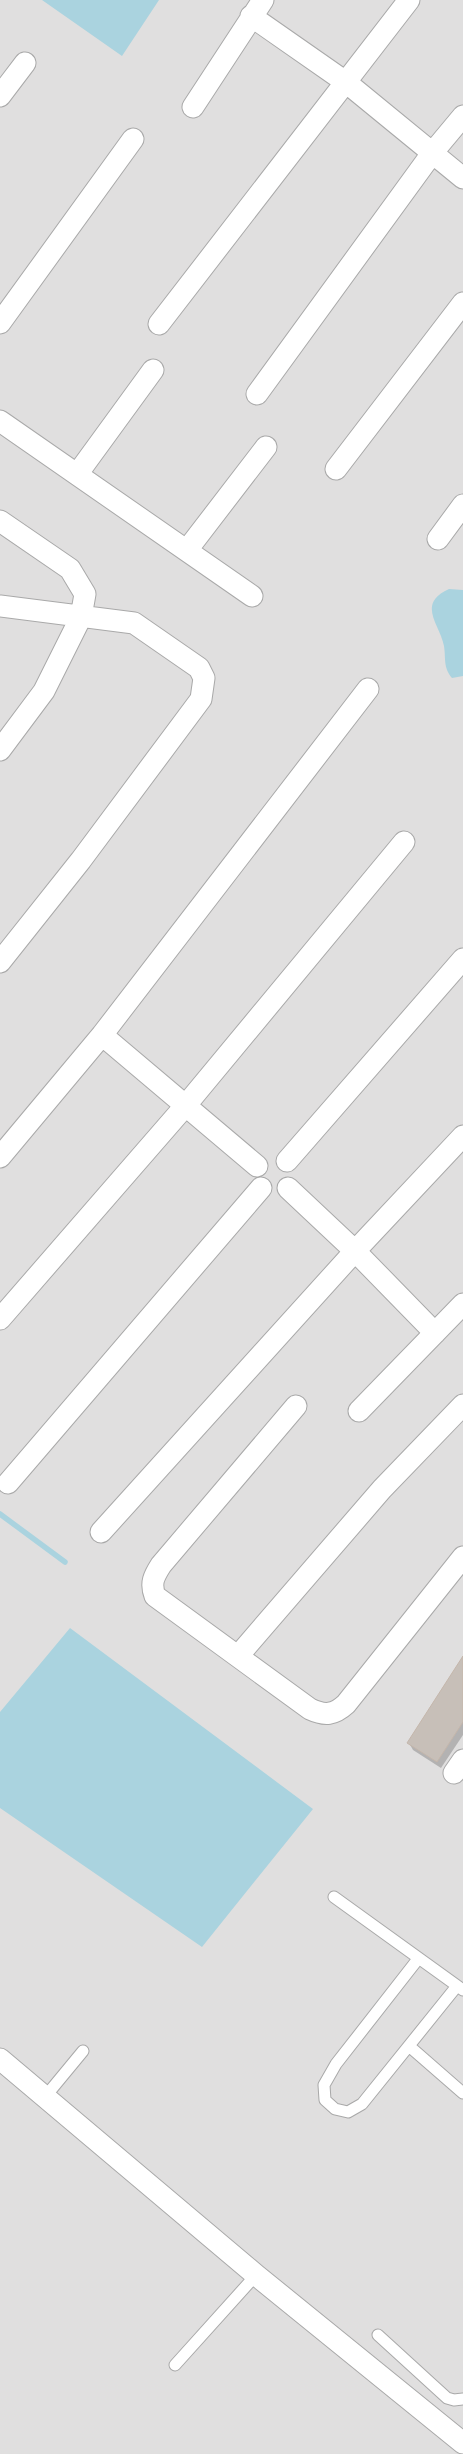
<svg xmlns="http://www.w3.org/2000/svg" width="463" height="2454" font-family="'Sofia Sans Condensed',sans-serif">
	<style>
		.residential { fill: #e0dfdf }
		.water { fill: #aad3df }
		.shadow { fill: #0003 }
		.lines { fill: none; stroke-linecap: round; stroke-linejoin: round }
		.stream { stroke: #aad3df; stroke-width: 5.5 }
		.building { fill: #c7bfb8; stroke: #c4b6ab }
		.service-casing { stroke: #a9a9a9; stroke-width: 13 }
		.minor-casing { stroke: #a9a9a9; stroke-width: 23 }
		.service { stroke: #fff; stroke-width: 11 }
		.minor { stroke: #fff; stroke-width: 21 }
	</style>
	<rect width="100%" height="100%" fill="#f2efe9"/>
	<path class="residential" d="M0 0H463V2454H0Z"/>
	<path class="water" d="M42 0H159L122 56Z
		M449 589 463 590V676L452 678C443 667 446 659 444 646 440 624 416 604 449 589Z
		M70 1628 313 1809 202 1947 0 1808V1712Z"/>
	<path class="shadow" d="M463 1669V1735L441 1768 413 1750 409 1743Z"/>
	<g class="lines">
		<path class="stream" d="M0 1514 65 1562"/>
	</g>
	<path class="building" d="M463 1656V1722L437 1762 407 1743Z"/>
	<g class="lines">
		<defs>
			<path id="service" d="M334 1897 463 1990
				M418 1959 336 2064 324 2085 325 2100 335 2109 348 2112 362 2104 457 1986
				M409 2046 463 2093
				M45 2097 83 2051
				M378 2335 447 2398 454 2400 463 2399
				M175 2365 256 2275"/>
			<path id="minor" d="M251 16 347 83 463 178
				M0 96 25 63
				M193 107 263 0
				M0 323 133 139
				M159 324 409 0
				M257 394 433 152 463 116
				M0 421 252 596
				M336 469 463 303
				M78 473 153 370
				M0 521 70 569 85 594 81 617 44 691 0 750
				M438 539 463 505
				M187 550 266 447
				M0 606 134 623 199 668 204 678 201 699 81 860 0 962
				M102 1035 257 1166
				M0 1157 102 1035 368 689
				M287 1161 463 959
				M288 1188 355 1251 435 1333
				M0 1319 186 1105 404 842
				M296 1406 161 1565C154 1576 150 1583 155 1596L310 1709C325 1716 334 1715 346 1704L463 1557
				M359 1411 463 1304
				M8 1483 261 1188
				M101 1532 355 1251 463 1136
				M238 1656 382 1489 463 1405
				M454 1773 463 1760
				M0 2059 256 2275 463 2443"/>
		</defs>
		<use href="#service" class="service-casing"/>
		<use href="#minor" class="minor-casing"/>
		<use href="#service" class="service"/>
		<use href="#minor" class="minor"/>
	</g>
</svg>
